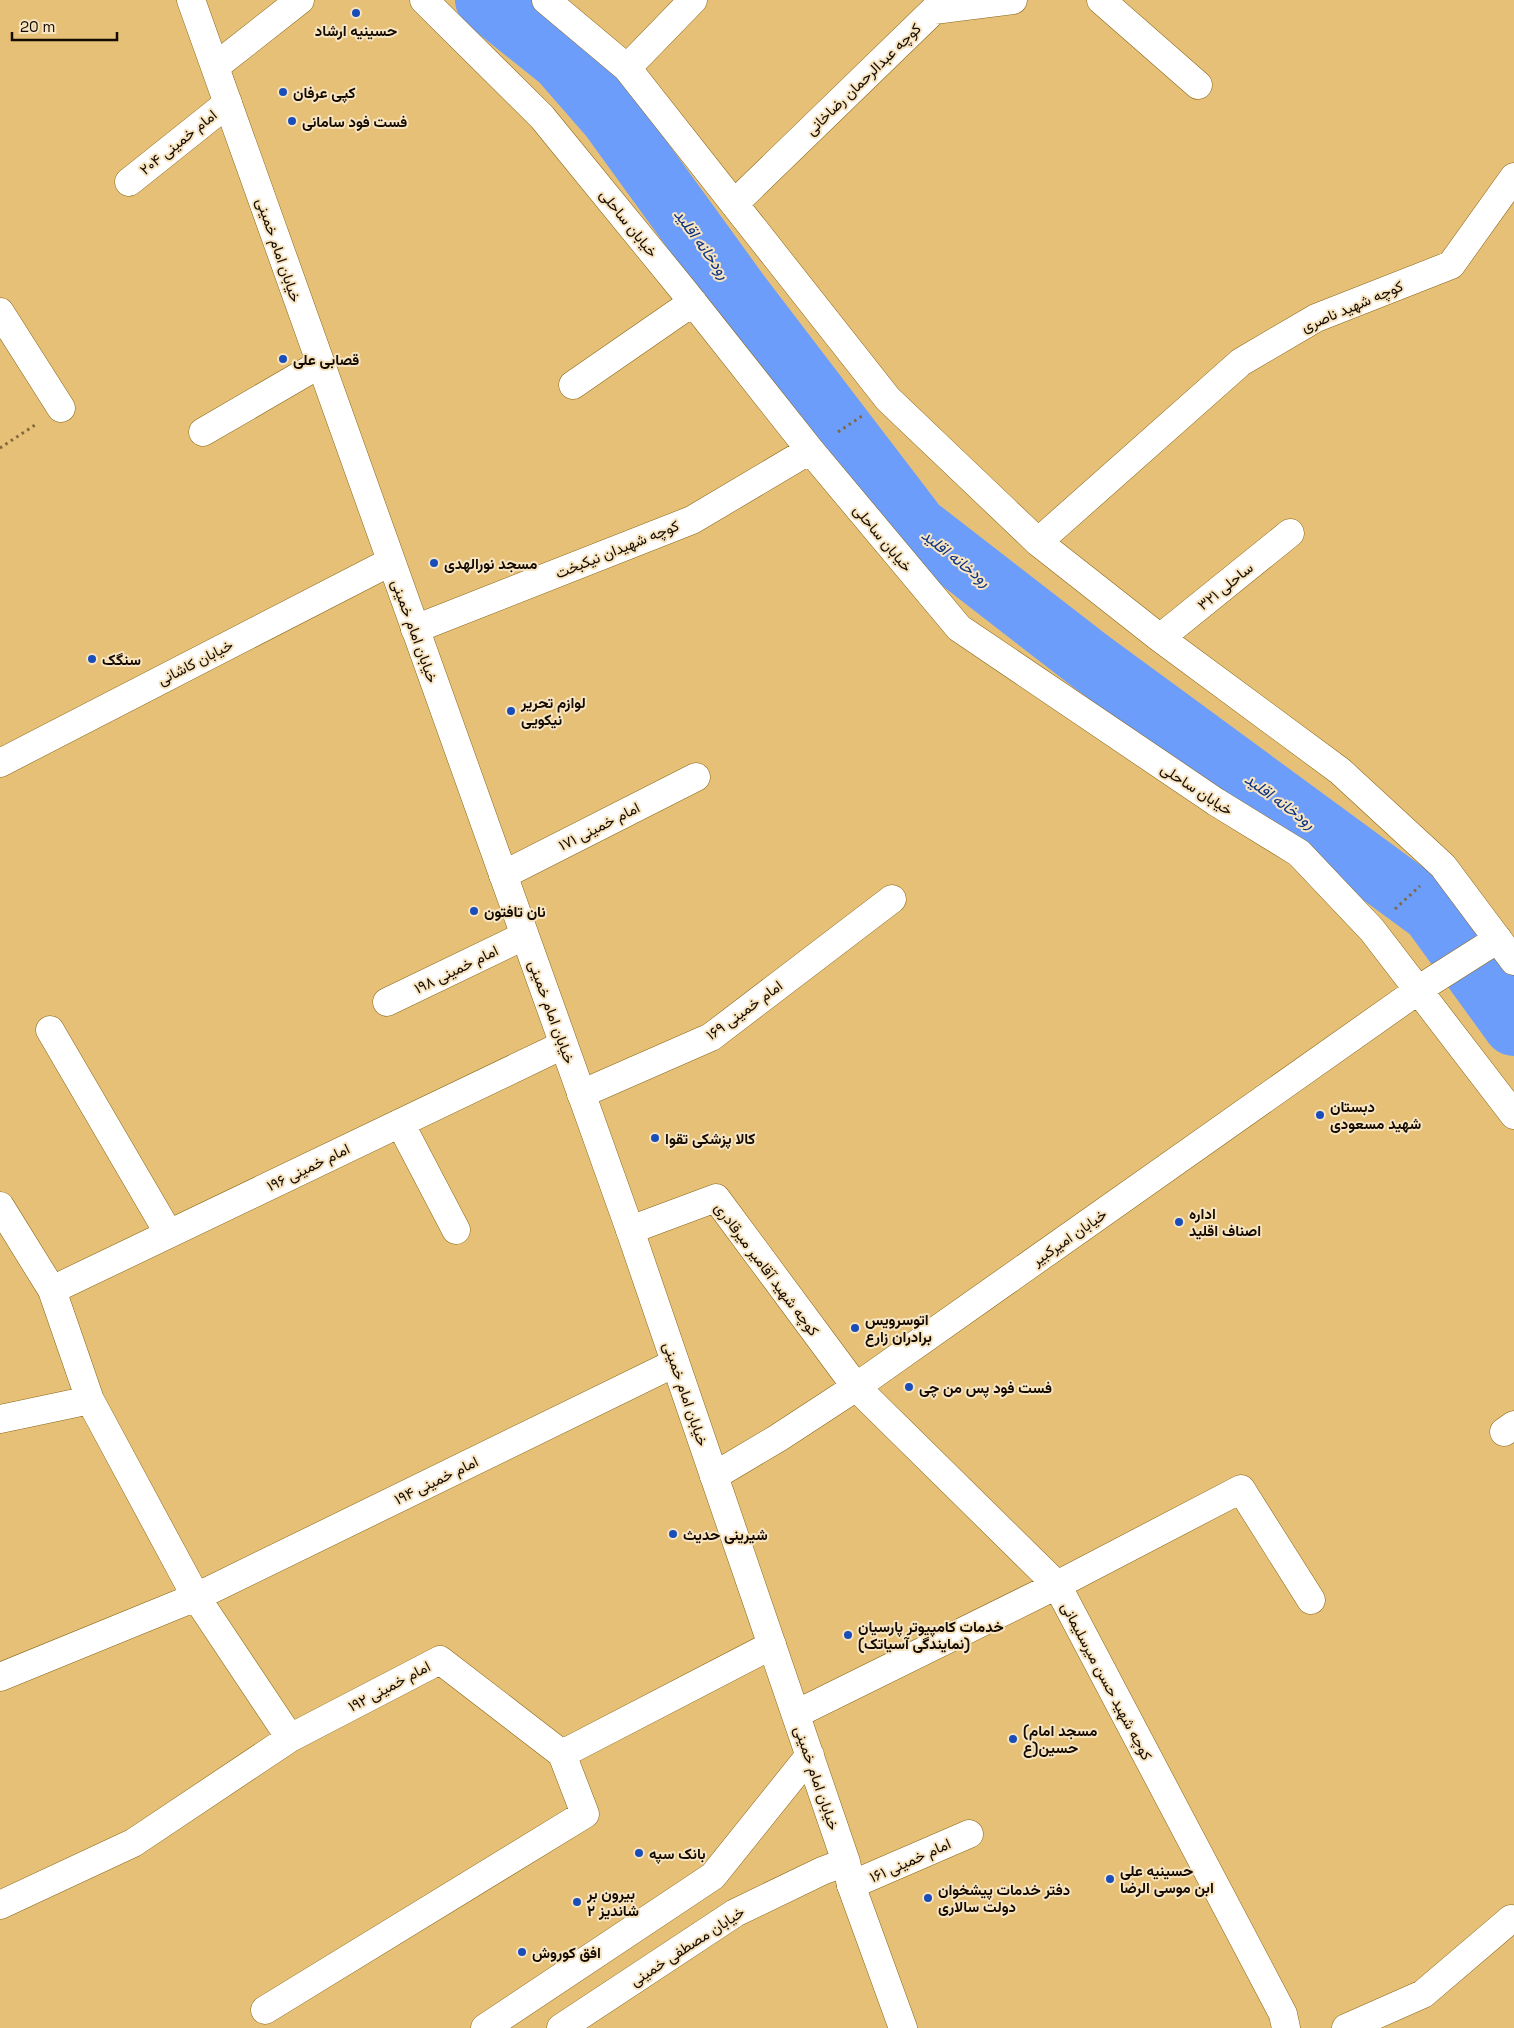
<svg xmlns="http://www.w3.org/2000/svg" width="1514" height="2028" font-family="'Space Grotesk',Vazirmatn,sans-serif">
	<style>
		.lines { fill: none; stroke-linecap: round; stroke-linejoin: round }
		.river { stroke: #6c9dfb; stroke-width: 62 }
		.minor-casing { stroke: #896616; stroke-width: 29 }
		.major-casing { stroke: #896616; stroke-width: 29 }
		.path { stroke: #81683d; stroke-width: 3; stroke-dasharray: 2.5 4; stroke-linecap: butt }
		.minor { stroke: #fff; stroke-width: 28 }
		.major { stroke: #fff; stroke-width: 28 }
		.poi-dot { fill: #194eba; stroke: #f7e4c1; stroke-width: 2 }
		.labels { text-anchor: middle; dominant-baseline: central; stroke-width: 4; stroke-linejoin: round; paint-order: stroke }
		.poi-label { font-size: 15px; font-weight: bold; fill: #160b00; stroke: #f7e4c1; text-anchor: start }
		.street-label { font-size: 15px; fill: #160b00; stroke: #f7e4c1 }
		.water-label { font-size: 16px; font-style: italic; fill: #0b3283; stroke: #f7e4c1 }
	</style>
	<rect width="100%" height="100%" fill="#e6c077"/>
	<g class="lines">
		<path class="river" d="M486 0 561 60 610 116 739 294 917 527 1090 661 1432 912 1514 1025"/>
		<defs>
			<path id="minor" d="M424 0 542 117 684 291 810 450 959 628 1216 802 1299 853 1372 930 1514 1115
				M546 0 627 68 888 399 1038 542 1160 638 1340 771 1443 866 1514 961
				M1101 0 1198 85
				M216 66 300 0
				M627 68 693 0
				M129 182 228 103
				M734 204 934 10 1013 0
				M0 312 61 408
				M573 385 693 302
				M203 432 320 364
				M1038 542 1241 362 1316 318 1451 265 1514 177
				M415 629 692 520 810 450
				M1160 638 1290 533
				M0 763 390 562
				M503 875 696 777
				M387 1002 524 936
				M50 1030 169 1234
				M581 1094 711 1037 892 899
				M400 1123 456 1230
				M0 1206 52 1290 90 1400 196 1597 290 1738
				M630 1230 716 1198 856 1387 1057 1585 1283 2014 1286 2028
				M52 1290 563 1045
				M0 1419 90 1400
				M1504 1432 1514 1425
				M714 1476 778 1438 856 1387 1427 984 1498 939
				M0 1677 196 1597 675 1363
				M796 1714 1057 1585 1241 1489 1311 1600
				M851 1885 969 1834
				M0 1905 133 1843 290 1738 440 1660 562 1754 772 1645
				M265 2010 585 1814 562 1754
				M1346 2028 1423 1994 1511 1919"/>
			<path id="major" d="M191 0 630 1230 846 1862 851 1885 903 2028
				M485 2028 713 1876 810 1755
				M561 2028 735 1913 822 1871 846 1862"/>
		</defs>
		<use href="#minor" class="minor-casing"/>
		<use href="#major" class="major-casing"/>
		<path class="path" d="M838 432 862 416
			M0 448 35 425
			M1395 909 1420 886"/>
		<use href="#minor" class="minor"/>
		<use href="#major" class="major"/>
	</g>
	<g class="poi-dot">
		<circle cx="356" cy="13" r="5"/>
		<circle cx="283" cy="92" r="5"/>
		<circle cx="292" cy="121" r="5"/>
		<circle cx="283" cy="359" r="5"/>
		<circle cx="434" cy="563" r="5"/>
		<circle cx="92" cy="659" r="5"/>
		<circle cx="511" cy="711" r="5"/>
		<circle cx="474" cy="911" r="5"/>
		<circle cx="1320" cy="1115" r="5"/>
		<circle cx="655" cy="1138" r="5"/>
		<circle cx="1179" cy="1222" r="5"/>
		<circle cx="855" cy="1328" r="5"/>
		<circle cx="909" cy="1387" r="5"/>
		<circle cx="673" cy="1534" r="5"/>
		<circle cx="848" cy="1635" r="5"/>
		<circle cx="1013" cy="1739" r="5"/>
		<circle cx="639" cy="1853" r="5"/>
		<circle cx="1110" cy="1879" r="5"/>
		<circle cx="928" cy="1898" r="5"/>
		<circle cx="577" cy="1902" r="5"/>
		<circle cx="522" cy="1952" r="5"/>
	</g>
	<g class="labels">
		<g class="poi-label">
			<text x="356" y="30" text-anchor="middle">حسینیه ارشاد</text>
			<text x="293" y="92">کپی عرفان</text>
			<text x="302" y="121">فست فود سامانی</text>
			<text x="293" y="359">قصابی علی</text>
			<text x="444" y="563">مسجد نورالهدی</text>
			<text x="102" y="659">سنگک</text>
			<text x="521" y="702">لوازم تحریر<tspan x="521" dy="17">نیکویی</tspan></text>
			<text x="484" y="911">نان تافتون</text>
			<text x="1330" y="1106">دبستان<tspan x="1330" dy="17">شهید مسعودی</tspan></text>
			<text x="665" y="1138">کالا پزشکی تقوا</text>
			<text x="1189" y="1213">اداره<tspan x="1189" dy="17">اصناف اقلید</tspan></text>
			<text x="865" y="1319">اتوسرویس<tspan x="865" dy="17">برادران زارع</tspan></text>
			<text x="919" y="1387">فست فود پس من چی</text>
			<text x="683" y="1534">شیرینی حدیث</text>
			<text x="858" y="1626">خدمات کامپیوتر پارسیان<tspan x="858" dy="17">(نمایندگی آسیاتک)</tspan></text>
			<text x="1023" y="1730">(مسجد امام<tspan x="1023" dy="17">حسین(ع</tspan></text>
			<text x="649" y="1853">بانک سپه</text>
			<text x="1120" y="1870">حسینیه علی<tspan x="1120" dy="17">ابن موسی الرضا</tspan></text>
			<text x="938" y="1889">دفتر خدمات پیشخوان<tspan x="938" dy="17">دولت سالاری</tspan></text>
			<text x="587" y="1893">بیرون بر<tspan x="587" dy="17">شاندیز ۲</tspan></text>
			<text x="532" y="1952">افق کوروش</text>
		</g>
		<g class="street-label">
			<text transform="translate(863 79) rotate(-44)">کوچه عبدالرحمان رضاخانی</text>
			<text transform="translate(178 142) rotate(-39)">امام خمینی ۲۰۴</text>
			<text transform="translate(629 223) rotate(51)">خیابان ساحلی</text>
			<text transform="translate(279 250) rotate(71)">خیابان امام خمینی</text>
			<text transform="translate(1352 306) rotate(-23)">کوچه شهید ناصری</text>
			<text transform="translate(883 538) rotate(50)">خیابان ساحلی</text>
			<text transform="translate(617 549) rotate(-22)">کوچه شهیدان نیکبخت</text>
			<text transform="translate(1225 586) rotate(-39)">ساحلی ۳۲۱</text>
			<text transform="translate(415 631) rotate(70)">خیابان امام خمینی</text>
			<text transform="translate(195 662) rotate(-27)">خیابان کاشانی</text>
			<text transform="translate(1197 789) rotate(33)">خیابان ساحلی</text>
			<text transform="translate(599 826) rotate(-27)">امام خمینی ۱۷۱</text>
			<text transform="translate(456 969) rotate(-26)">امام خمینی ۱۹۸</text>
			<text transform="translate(744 1010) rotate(-36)">امام خمینی ۱۶۹</text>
			<text transform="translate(552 1012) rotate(70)">خیابان امام خمینی</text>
			<text transform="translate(308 1167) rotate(-26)">امام خمینی ۱۹۶</text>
			<text transform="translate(1069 1237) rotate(-35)">خیابان امیرکبیر</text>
			<text transform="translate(767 1269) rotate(53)">کوچه شهید آقامیر میرقادری</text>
			<text transform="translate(686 1394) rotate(71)">خیابان امام خمینی</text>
			<text transform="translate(436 1480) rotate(-26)">امام خمینی ۱۹۴</text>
			<text transform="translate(1107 1681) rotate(62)">کوچه شهید حسن میرسلیمانی</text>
			<text transform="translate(389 1686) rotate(-28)">امام خمینی ۱۹۲</text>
			<text transform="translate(817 1778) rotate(71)">خیابان امام خمینی</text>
			<text transform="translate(910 1860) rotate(-24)">امام خمینی ۱۶۱</text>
			<text transform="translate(687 1946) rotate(-33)">خیابان مصطفی خمینی</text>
		</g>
		<g class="water-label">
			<text transform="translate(702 244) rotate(54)">رودخانه اقلید</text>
			<text transform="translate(956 558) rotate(38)">رودخانه اقلید</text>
			<text transform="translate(1280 801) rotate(36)">رودخانه اقلید</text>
		</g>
	</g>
	<path d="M12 32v8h105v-8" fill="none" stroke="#160b00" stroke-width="2.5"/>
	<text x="20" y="32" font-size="15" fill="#160b00" stroke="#f7e4c1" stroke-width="4" paint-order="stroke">20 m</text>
</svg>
